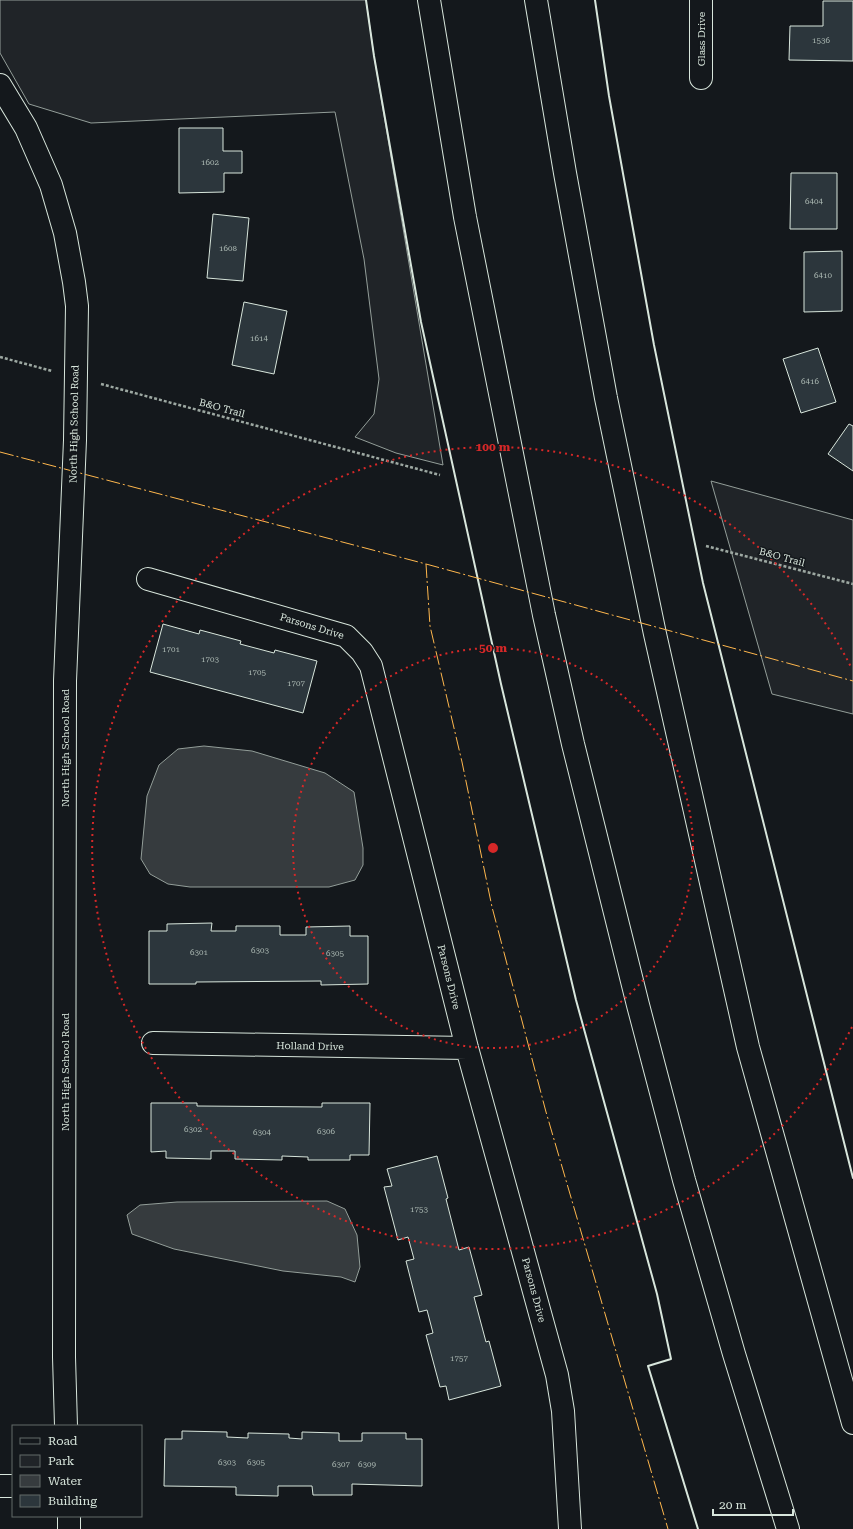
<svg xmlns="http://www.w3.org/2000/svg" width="853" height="1529" font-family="'Roboto Serif',serif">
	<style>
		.green { fill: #202428; stroke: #939e99 }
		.water { fill: #363b3e; stroke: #939e99 }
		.building { fill: #2c363c; stroke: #d8e6dc }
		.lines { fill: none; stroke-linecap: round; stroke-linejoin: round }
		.minor-casing { stroke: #d8e6dc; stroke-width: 24 }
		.tertiary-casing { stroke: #d8e6dc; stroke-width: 24 }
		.motorway-casing { stroke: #d8e6dc; stroke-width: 24 }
		.path { stroke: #9da8a2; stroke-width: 2.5; stroke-dasharray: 3 2; stroke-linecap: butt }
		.minor { stroke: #14181c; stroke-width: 22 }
		.tertiary { stroke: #14181c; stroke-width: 22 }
		.motorway { stroke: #14181c; stroke-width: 22 }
		.wall { stroke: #d8e6dc; stroke-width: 2 }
		.power { stroke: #ffb74d; stroke-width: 1; stroke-dasharray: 14 3 2 3; stroke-linecap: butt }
		.ring { fill: none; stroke: #d62828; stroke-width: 2; stroke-dasharray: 2 4 }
		.labels { text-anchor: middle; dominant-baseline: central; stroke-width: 3; stroke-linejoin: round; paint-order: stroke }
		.number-label { font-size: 8px; fill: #adbab4 }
		.street-label { font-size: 10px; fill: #d8e6dc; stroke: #14181c }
		.centre { fill: #d62828; stroke: #14181c; stroke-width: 2 }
		.ring-label { font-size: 12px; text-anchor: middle; font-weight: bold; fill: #d62828; stroke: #14181c; stroke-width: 3; stroke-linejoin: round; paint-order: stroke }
	</style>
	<rect width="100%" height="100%" fill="#14181c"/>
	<path class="green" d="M0 0H366L374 56 443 465 396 453 355 437 374 414 379 379 364 259 335 112 91 123 29 104 0 53Z
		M711 481 853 520V714L772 694Z"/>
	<path class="water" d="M204 746 252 751 325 773 354 792 363 848V865L355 880 329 887H190L168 884 150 874 141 859 147 796 159 765 178 749Z
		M327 1201 345 1209 357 1235 360 1267 355 1282 341 1277 283 1271 174 1249 132 1234 127 1215 140 1205 177 1202Z"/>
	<path class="building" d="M823 1H853V61L789 60 790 26H823Z
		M179 128H223V151H242V173H224V192L179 193Z
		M791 173H837V229H790Z
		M213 214 249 218 243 281 207 278Z
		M842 251V311L804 312V252Z
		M244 302 287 311 274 374 232 365Z
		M818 348 836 402 801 413 783 359Z
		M849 424 853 426V471L828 454Z
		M163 624 199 634 200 630 241 641 240 644 274 653 275 650 317 661 303 713 150 672Z
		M212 923 211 931H236V926H280V935H306V927L350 926V936H368V984L321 985V981L196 982V984H149V931H167V924Z
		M151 1103H197V1106L322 1107V1103H370L369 1155H350V1160H308V1157L282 1156V1160L235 1159V1151H211V1159L166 1158V1151L151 1152Z
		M437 1156 448 1198 446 1199 459 1250 469 1247 482 1295 474 1297 486 1342 489 1341 501 1386 449 1400 446 1386 440 1387 426 1335 433 1333 427 1310 419 1312 406 1261 414 1259 408 1237 398 1240 384 1187 392 1186 387 1169Z
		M182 1431 227 1432V1437L248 1438V1433L289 1434V1438L302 1439V1432L339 1433V1441H362V1433H406V1439H422V1486L352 1484V1495H313L312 1486H278V1496L236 1495V1487L164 1486 165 1439H182Z"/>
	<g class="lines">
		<defs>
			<path id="minor" d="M701 0V78
				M148 579 346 636 362 652 371 666 467 1048 557 1375 563 1411 570 1529
				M153 1043 467 1048
				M0 1486H13"/>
			<path id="tertiary" d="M0 85 26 128 51 185 65 233 74 282 77 306 75 440 65 681 64 1357 66 1426
				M69 1516V1529"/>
			<path id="motorway" d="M429 0 465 217 544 615 573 744 638 1005 684 1180 734 1354 788 1529
				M536 0 565 173 606 398 655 634 748 1047 853 1423"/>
		</defs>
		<use href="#minor" class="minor-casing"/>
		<use href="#tertiary" class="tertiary-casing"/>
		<use href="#motorway" class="motorway-casing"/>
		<path class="path" d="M0 357 52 371
			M101 384 440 475
			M706 546 853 584"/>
		<use href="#minor" class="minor"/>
		<use href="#tertiary" class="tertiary"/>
		<use href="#motorway" class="motorway"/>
		<path class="wall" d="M366 0 374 56 421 322 501 684 576 1000 657 1294 671 1359 648 1366 698 1529
			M595 0 609 96 654 345 703 583 853 1178"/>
		<path class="power" d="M0 452 426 564 853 681
			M426 564 430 626 462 762 492 907 546 1112 668 1529"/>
	</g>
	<g class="ring">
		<circle cx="493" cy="848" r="200"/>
		<path d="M852 1027A401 401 0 1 1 852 669"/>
	</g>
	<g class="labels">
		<g class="number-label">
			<text x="821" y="40">1536</text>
			<text x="210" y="162">1602</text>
			<text x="814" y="201">6404</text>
			<text x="228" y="248">1608</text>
			<text x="823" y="275">6410</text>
			<text x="259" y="338">1614</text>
			<text x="810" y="381">6416</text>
			<text x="171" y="649">1701</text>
			<text x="210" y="659">1703</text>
			<text x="257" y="672">1705</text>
			<text x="296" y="683">1707</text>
			<text x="260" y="950">6303</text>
			<text x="199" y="952">6301</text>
			<text x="335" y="953">6305</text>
			<text x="193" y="1129">6302</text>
			<text x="326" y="1131">6306</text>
			<text x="262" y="1132">6304</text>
			<text x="419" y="1209">1753</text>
			<text x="459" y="1358">1757</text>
			<text x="227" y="1462">6303</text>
			<text x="256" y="1462">6305</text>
			<text x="341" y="1464">6307</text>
			<text x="367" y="1464">6309</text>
		</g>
		<g class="street-label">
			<text transform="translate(701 39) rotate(-90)">Glass Drive</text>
			<text transform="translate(222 408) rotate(15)">B&amp;O Trail</text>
			<text transform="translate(74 424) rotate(-89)">North High School Road</text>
			<text transform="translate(782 557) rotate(15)">B&amp;O Trail</text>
			<text transform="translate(312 626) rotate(17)">Parsons Drive</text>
			<text transform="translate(65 748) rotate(-90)">North High School Road</text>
			<text transform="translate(449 977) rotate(76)">Parsons Drive</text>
			<text transform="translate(310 1046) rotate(1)">Holland Drive</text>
			<text transform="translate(65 1072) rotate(-90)">North High School Road</text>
			<text transform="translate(534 1290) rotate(75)">Parsons Drive</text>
		</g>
	</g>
	<circle cx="493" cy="848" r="6" class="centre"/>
	<g class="ring-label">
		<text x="493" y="451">100 m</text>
		<text x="493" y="652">50 m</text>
	</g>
	<rect x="12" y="1425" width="130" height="92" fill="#14181c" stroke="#626a69"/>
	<rect x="20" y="1438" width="20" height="6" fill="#14181c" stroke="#626a69"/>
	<text x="48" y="1445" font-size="12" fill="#d8e6dc">Road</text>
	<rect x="20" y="1455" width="20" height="12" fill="#202428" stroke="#626a69"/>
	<text x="48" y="1465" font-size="12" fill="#d8e6dc">Park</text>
	<rect x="20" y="1475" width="20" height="12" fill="#363b3e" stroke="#626a69"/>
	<text x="48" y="1485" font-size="12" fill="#d8e6dc">Water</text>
	<rect x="20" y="1495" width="20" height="12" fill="#2c363c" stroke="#626a69"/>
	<text x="48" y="1505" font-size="12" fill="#d8e6dc">Building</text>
	<path d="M713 1509v6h80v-6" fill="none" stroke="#d8e6dc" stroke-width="2"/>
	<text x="719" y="1509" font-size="12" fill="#d8e6dc" stroke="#14181c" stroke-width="3" paint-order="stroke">20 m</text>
</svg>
